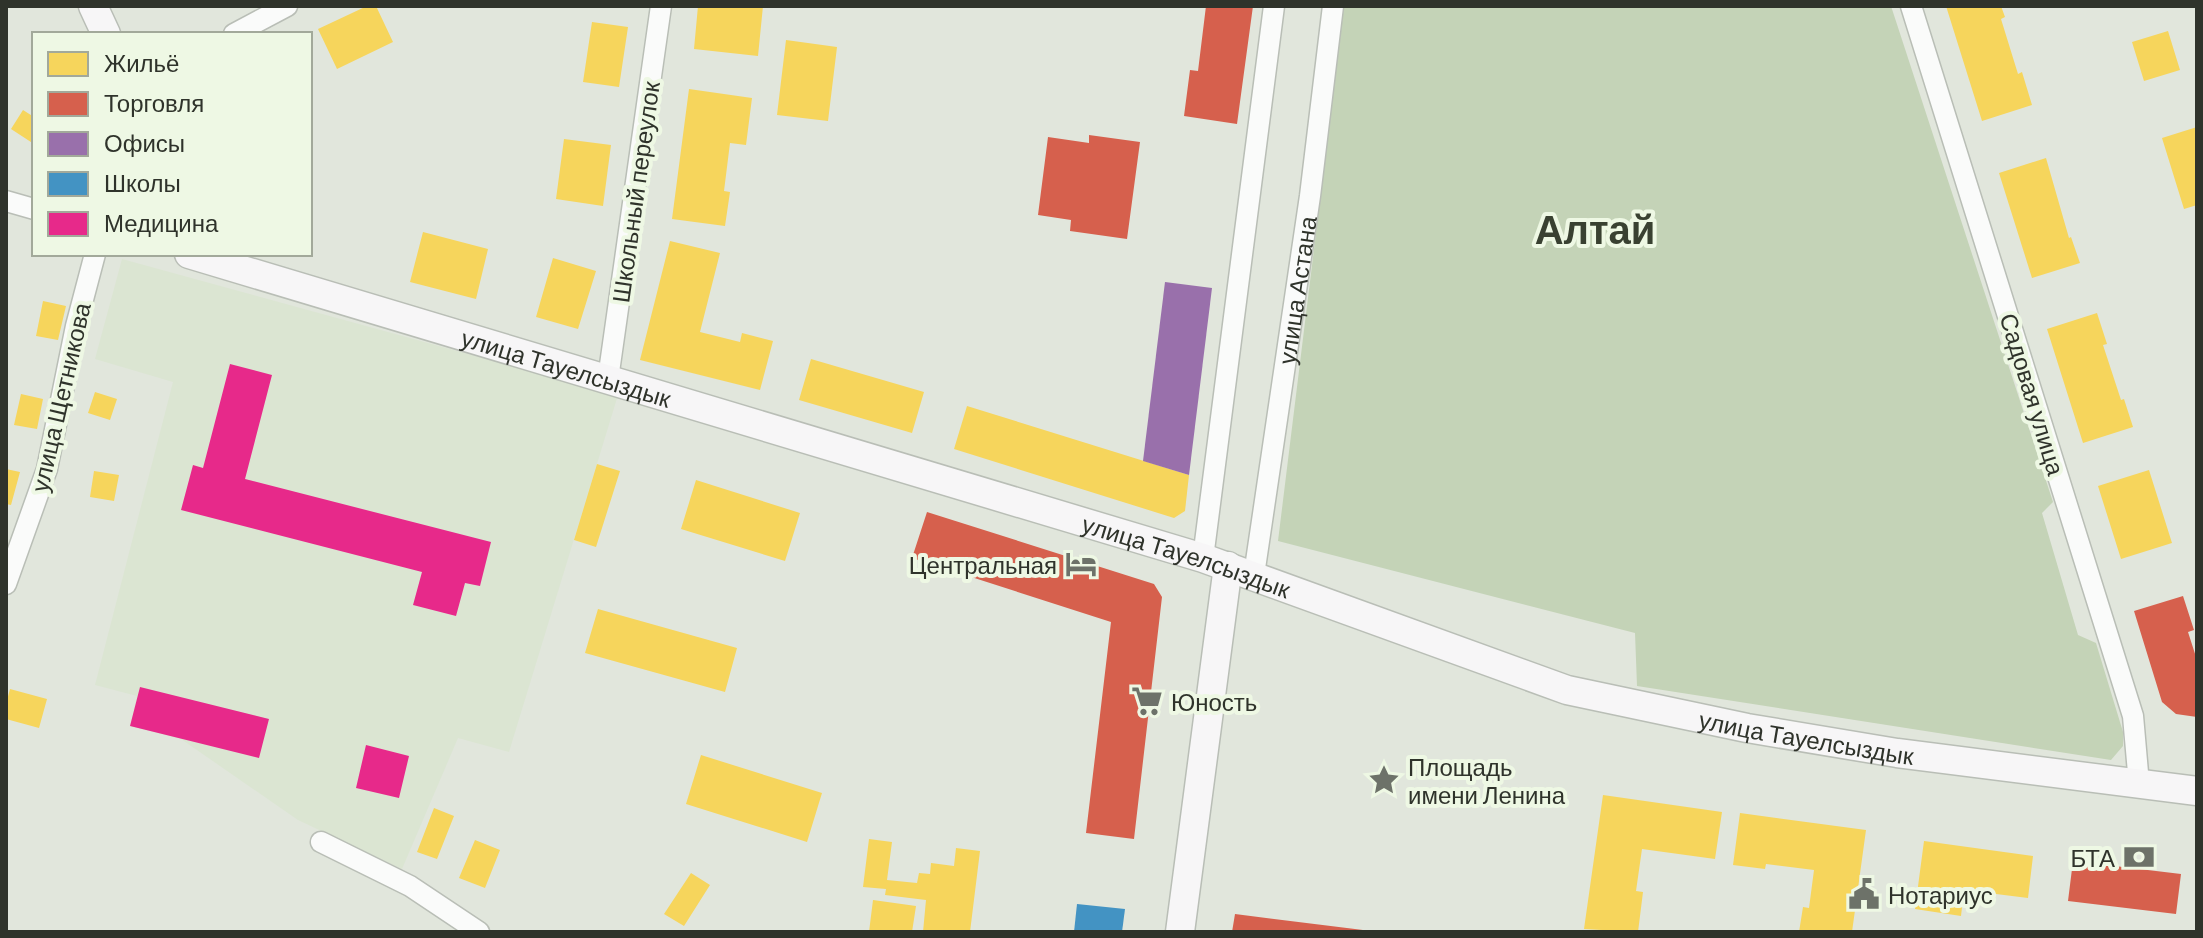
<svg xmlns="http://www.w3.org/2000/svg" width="2203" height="938" font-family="Barlow,sans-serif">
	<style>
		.built { fill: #dbe5d2 }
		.green { fill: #c4d3b7 }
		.homes { fill: #f6d55c }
		.shops { fill: #d6604d }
		.offices { fill: #9970ab }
		.schools { fill: #4393c3 }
		.health { fill: #e7298a }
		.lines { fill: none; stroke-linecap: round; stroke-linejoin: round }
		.street-casing { stroke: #b9beb6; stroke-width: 23 }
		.secondary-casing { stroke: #b9beb6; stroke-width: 31 }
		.street { stroke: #fafbfa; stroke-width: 20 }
		.secondary { stroke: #f7f6f7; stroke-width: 28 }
		.labels { text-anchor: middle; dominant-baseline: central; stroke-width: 8; stroke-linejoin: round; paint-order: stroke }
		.street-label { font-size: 24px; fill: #2f332b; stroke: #eef8e4 }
		.poi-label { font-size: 24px; fill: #2f332b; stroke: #eef8e4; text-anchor: start }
		.town-label { font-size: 40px; font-weight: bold; fill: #394131; stroke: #eef8e4 }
	</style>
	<rect width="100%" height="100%" fill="#e1e6dc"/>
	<path class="built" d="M122 259 618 395 509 752 458 738 402 869 298 820 181 739 130 726 137 696 95 685 173 382 95 359Z"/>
	<path class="green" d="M1344 6H1891L2053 502 2042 513 2078 635 2096 643 2123 732V746L2111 760 1637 686 1635 633 1278 541Z"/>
	<path class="homes" d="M367 6H376L393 42 337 69 318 29Z
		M698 6H763L758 56 694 49Z
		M1946 6H2001L2005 17 2001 19 2018 74 2022 72 2032 105 1982 121Z
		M592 22 628 27 619 87 583 82Z
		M2168 31 2180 70 2144 81 2132 42Z
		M786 40 837 47 828 121 777 115Z
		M689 89 752 98 746 145 730 143 724 191 730 192 725 226 672 219Z
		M23 110 34 117V144L11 129Z
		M2197 127V205L2184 209 2162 138Z
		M564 139 611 145 603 206 556 199Z
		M2046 158 2069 238 2071 237 2080 263 2032 278 1999 173Z
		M423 232 488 249 476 299 410 282Z
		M670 241 720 253 700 332 740 342 742 333 773 341 760 390 640 360Z
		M553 258 596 271 578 329 536 317Z
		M43 301 66 306 58 340 36 336Z
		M2097 313 2107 344 2103 345 2121 400 2124 399 2133 427 2083 443 2047 329Z
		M811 359 924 392 912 433 799 400Z
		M95 392 117 399 110 420 88 413Z
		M21 394 43 399 37 429 14 425Z
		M967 406 1189 475 1185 511 1174 518 954 449Z
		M597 464 620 471 596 547 574 540Z
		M6 469 20 472 11 505 6 504Z
		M2149 470 2172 543 2121 559 2098 486Z
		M94 471 119 475 114 501 90 497Z
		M696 480 800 513 785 561 681 529Z
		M598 609 737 648 725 692 585 653Z
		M10 689 47 699 39 728 6 719V704Z
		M701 755 822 793 807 842 686 804Z
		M1603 795 1722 812 1715 859 1642 849 1636 891 1643 892 1638 932 1584 929Z
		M434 808 454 816 437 859 417 852Z
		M1740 813 1866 830 1852 932H1799L1803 907 1809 908 1814 870 1766 864 1765 869 1733 865Z
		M869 839 892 842 887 880 917 883 919 873 930 874 931 863 954 866 956 848 980 851 970 932H923L926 900 885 895 886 889 863 887Z
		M475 840 500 850 485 888 459 878Z
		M1924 841 2033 856 2028 898 1964 890 1961 916 1915 909Z
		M691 873 710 885 684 926 664 914Z
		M873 900 916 906 912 932H869Z"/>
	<path class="shops" d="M1206 6H1253L1237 124 1184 116 1190 70 1198 71Z
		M1089 135 1140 142 1127 239 1070 231 1071 220 1038 215 1048 137 1089 143Z
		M927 512 1154 584 1162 597 1134 839 1086 833 1111 622 912 558Z
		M2183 596 2194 630 2188 632 2197 660V717L2176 714 2162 702 2134 611Z
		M2073 861 2181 874 2176 914 2068 901Z
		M1235 914 1363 930V932H1232Z"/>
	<path class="offices" d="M1165 282 1212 288 1189 475 1143 461Z"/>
	<path class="schools" d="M1077 904 1125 909 1122 932H1074Z"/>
	<path class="health" d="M230 364 272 375 245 479 491 542 480 586 465 583 456 616 413 605 422 572 181 510 193 465 203 468Z
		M140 687 269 719 259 758 130 726Z
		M366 745 409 756 399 798 356 788Z"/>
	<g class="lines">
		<defs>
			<g id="street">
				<path d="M1911 6 2133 716 2139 784"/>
				<path d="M234 34 287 6"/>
				<path d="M6 201 34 209"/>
				<path d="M608 379 661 6"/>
				<path d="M1203 558 1274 6"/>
				<path id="s1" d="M1254 575 1310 196 1333 6"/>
				<path d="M6 584 47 469 76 326 95 254"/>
				<path d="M321 842 410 886 479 932"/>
			</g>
			<g id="secondary">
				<path d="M93 6 106 34"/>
				<path id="s2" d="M189 254 1203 558 1567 690 1747 728 1897 753 2197 791"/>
				<path d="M1180 932 1228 566"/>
			</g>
		</defs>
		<use href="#street" class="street-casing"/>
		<use href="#secondary" class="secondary-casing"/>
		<use href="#street" class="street"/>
		<use href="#secondary" class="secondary"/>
	</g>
	<defs>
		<symbol id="hotel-bare" viewBox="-9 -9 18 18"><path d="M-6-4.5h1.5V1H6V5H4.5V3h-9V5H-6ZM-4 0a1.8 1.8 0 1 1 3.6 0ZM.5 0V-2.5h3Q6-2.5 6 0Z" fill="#6d7269" stroke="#eef8e4" stroke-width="2.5" paint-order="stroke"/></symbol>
		<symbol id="supermarket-bare" viewBox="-9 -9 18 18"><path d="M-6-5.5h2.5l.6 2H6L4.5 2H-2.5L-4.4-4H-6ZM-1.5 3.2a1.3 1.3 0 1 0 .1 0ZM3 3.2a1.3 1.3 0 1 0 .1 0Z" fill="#6d7269" stroke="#eef8e4" stroke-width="2.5" paint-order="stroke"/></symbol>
		<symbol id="sight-bare" viewBox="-9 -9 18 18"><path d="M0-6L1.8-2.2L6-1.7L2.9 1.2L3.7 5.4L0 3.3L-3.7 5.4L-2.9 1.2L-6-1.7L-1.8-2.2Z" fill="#6d7269" stroke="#eef8e4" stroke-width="2.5" paint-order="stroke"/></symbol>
		<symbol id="bank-bare" viewBox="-9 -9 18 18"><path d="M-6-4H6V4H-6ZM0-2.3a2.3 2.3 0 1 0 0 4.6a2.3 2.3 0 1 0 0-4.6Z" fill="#6d7269" stroke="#eef8e4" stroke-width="2.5" paint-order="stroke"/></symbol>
		<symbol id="civic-bare" viewBox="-9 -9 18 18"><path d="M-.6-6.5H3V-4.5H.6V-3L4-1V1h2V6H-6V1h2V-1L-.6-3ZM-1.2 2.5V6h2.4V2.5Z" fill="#6d7269" stroke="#eef8e4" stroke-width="2.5" paint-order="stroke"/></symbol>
	</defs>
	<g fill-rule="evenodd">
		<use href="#hotel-bare" x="1059" y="542" width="44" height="44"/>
		<use href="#supermarket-bare" x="1125" y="679" width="44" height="44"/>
		<use href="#sight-bare" x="1362" y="758" width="44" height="44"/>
		<use href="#bank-bare" x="2117" y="835" width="44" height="44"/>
		<use href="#civic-bare" x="1842" y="872" width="44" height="44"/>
	</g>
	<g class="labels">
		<g class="street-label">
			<text transform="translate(635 192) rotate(-82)">Школьный переулок</text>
			<text stroke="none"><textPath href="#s1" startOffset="288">улица Астана</textPath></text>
			<text stroke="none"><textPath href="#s2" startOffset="394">улица Тауелсыздык</textPath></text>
			<text transform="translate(2033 394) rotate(73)">Садовая улица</text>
			<text transform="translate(60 397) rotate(-77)">улица Щетникова</text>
			<text stroke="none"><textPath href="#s2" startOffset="1042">улица Тауелсыздык</textPath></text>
			<text stroke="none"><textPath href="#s2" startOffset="1690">улица Тауелсыздык</textPath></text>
		</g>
		<g class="poi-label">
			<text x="1057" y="564" text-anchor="end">Центральная</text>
			<text x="1171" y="701">Юность</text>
			<text x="1408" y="766">Площадь<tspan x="1408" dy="28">имени Ленина</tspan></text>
			<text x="2115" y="857" text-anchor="end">БТА</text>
			<text x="1888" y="894">Нотариус</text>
		</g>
		<g class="town-label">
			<text x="1595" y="228">Алтай</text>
		</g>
	</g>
	<rect width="2203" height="938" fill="none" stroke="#2f332b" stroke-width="16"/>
	<rect x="32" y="32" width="280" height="224" fill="#eef8e4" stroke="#a2a99a" stroke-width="2"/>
	<rect x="48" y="52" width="40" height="24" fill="#f6d55c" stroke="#a2a99a" stroke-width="2"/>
	<text x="104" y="72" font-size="24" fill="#2f332b">Жильё</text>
	<rect x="48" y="92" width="40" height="24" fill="#d6604d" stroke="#a2a99a" stroke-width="2"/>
	<text x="104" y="112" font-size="24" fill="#2f332b">Торговля</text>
	<rect x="48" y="132" width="40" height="24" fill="#9970ab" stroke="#a2a99a" stroke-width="2"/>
	<text x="104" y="152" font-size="24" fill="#2f332b">Офисы</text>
	<rect x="48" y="172" width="40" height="24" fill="#4393c3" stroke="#a2a99a" stroke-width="2"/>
	<text x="104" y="192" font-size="24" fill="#2f332b">Школы</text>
	<rect x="48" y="212" width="40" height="24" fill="#e7298a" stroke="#a2a99a" stroke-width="2"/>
	<text x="104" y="232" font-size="24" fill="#2f332b">Медицина</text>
</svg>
